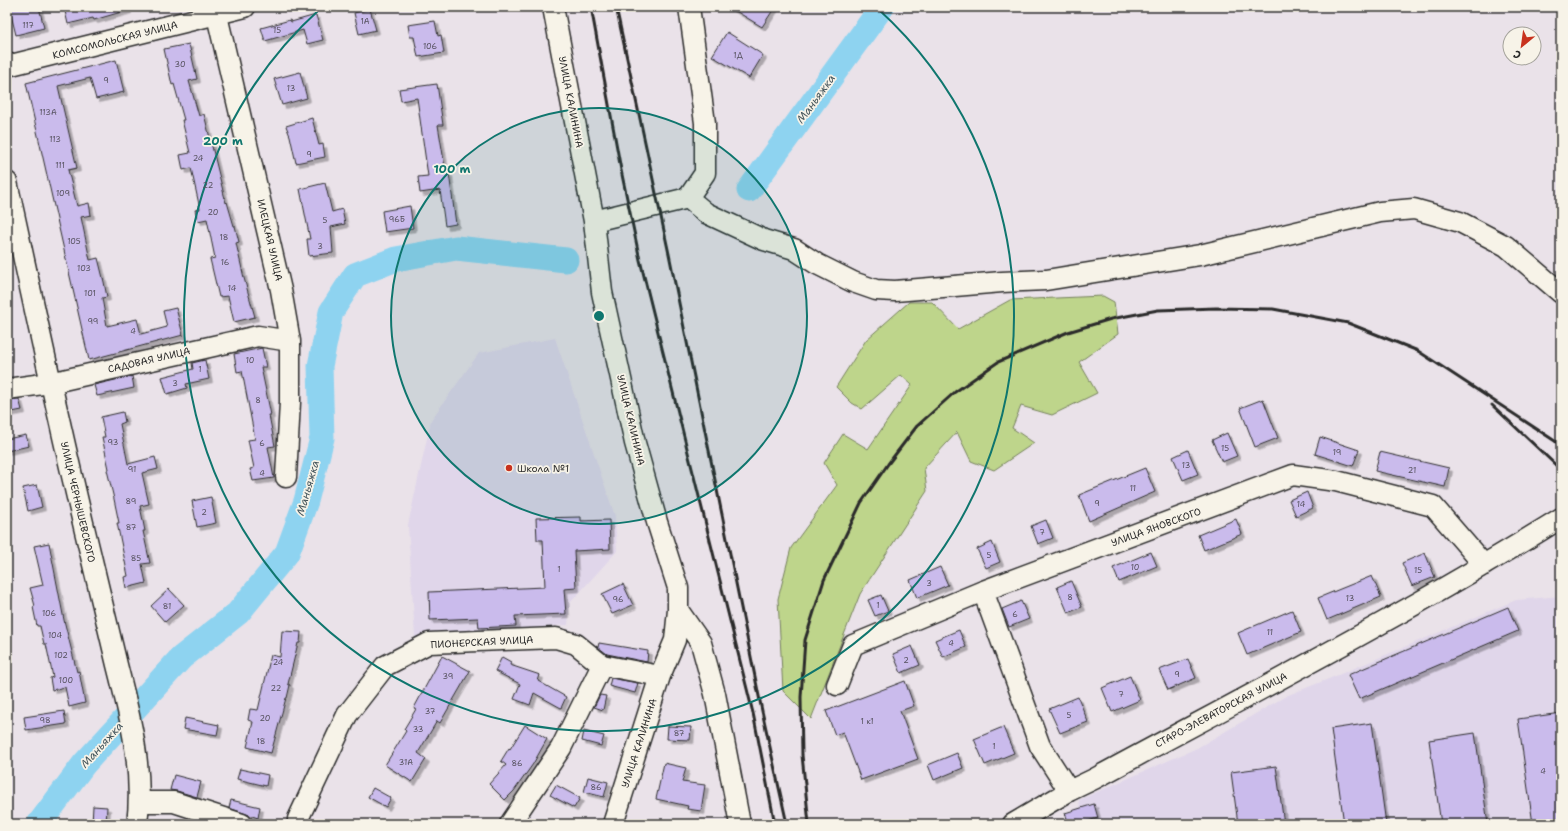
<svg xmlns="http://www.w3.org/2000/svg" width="1568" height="831" font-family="'Shantell Sans',sans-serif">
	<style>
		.built { fill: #e0d6ea }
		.green { fill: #bed58b; stroke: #74805b }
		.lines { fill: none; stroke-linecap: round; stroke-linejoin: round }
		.river { stroke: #8ed3f0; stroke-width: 25 }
		.building { fill: #cabbec; stroke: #2b2b2b; filter: url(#shadow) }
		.minor-casing { stroke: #2b2b2b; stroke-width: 23 }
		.minor { stroke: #f7f3e8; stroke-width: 20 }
		.rail { stroke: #2b2b2b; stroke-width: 3 }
		.ring { fill: none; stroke: #0f766e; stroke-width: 2 }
		.poi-dot { fill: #c8321e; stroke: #f7f3e8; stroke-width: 1.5 }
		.labels { text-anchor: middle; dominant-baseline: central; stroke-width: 3.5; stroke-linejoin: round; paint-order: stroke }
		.number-label { font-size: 8px; fill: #534f5b }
		.street-label { font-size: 10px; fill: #2b2b2b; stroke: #f7f3e8 }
		.poi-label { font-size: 10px; fill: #2b2b2b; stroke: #f7f3e8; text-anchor: start }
		.water-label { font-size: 11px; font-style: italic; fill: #44555c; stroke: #f7f3e8 }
		.centre { fill: #0f766e; stroke: #f7f3e8; stroke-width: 2 }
		.ring-label { font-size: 12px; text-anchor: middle; font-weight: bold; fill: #0f766e; stroke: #f7f3e8; stroke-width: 3.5; stroke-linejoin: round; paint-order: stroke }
	</style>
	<defs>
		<filter id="shadow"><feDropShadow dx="3.5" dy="3.5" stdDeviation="0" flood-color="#0004"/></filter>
	</defs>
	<rect width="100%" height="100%" fill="#eae2e9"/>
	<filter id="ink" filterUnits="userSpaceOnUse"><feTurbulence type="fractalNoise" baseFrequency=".025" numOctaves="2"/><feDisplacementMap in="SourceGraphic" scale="8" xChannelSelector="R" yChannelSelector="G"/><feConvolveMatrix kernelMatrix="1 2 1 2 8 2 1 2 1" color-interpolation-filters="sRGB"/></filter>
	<g filter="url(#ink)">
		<path class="built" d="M555 338 615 516 617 551 570 603 568 625 552 626 549 632 415 637 408 525 431 420 479 353Z
			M1561 596V824H1069L1065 813 1080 808 1079 800 1197 748 1286 696 1331 678 1516 600Z"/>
		<path class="green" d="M1103 296 1114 302 1118 334 1079 362 1097 393 1052 415 1021 406 1012 428 1034 443 994 470 971 461 957 432 924 468 927 491 860 594 811 719 783 691 778 599 791 548 837 485 824 463 843 434 868 449 912 385 901 375 862 409 852 403 836 387 866 340 909 302H932L958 329 1010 300Z"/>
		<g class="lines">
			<path class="river" d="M749 190 882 7
				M39 824 84 764 181 658 238 613 287 553 306 501 322 438 320 366 331 312 355 275 396 259 456 248 566 260"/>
		</g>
		<path class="building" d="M9 7H39L44 28 16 35Z
			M64 7H127L128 10 94 20 93 18 68 24Z
			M729 7H775L762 27Z
			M370 9 376 30 359 34 354 13Z
			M316 15 323 40 307 44 303 30 265 41 261 28 290 20 291 22Z
			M435 21 438 36 441 35 444 53 418 57 414 37H410L408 25Z
			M727 32 763 55 749 78 712 56Z
			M189 44 197 79 189 81 199 116 204 114 226 203 227 202 234 226H235L239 242 236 243 244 278 255 317 234 322 228 296 219 297 210 259 215 258 207 219 198 221 195 210 200 209 191 168 183 170 180 155 190 153 182 120H184L174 84 172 85 164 49Z
			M116 60 124 92 96 99 90 78 58 86 77 168 68 170 77 206 89 203 91 215 81 217 90 260 98 258 104 282 107 297 102 298 107 326 137 319 141 334 167 327 163 311 176 308 183 335 89 360 26 83Z
			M300 72 307 98 282 105 274 79Z
			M437 84 443 125H438L446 173H449L456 224 445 226 440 190 420 193 418 177 428 176 417 98 401 101 399 89Z
			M312 118 319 145 323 144 325 157 296 163 290 136 286 126Z
			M325 183 332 212 342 209 345 224 331 227 333 253 309 256 307 239H310L300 189Z
			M410 206 413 228 385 232 382 211Z
			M262 348 266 367H261L271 415H269L275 446 268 447 274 478 253 481 250 469 254 468 248 440 255 439 242 371 237 372 234 354Z
			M205 360 209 379 186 384 187 388 167 394 162 377 193 369 192 363Z
			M132 376 134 388 97 396 94 385Z
			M19 399 22 410 7 413V400Z
			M1263 399 1278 438 1255 447 1240 408Z
			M123 412 125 422 120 424 128 464 155 457 158 469 142 473 149 504 140 506 145 531H143L150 563 142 564 146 583 126 588 124 577 128 576 117 523H119L114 499 107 470 109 469 102 437H105L101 417Z
			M1227 433 1237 456 1222 462 1212 440Z
			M26 435 29 446 7 451V439Z
			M1320 437 1359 450 1353 466 1315 454Z
			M1188 450 1198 474 1183 480 1173 457Z
			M1380 452 1449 468 1445 487 1375 471Z
			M1145 468 1155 492 1089 521 1079 495Z
			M37 485 42 507 28 511 23 488Z
			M1307 492 1313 508 1296 516 1289 500Z
			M211 497 216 523 197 527 192 501Z
			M581 517V521L609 520 610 549 574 551 576 588 564 589 566 614 515 616 516 626 479 628 478 618 430 620 429 592 545 587 543 540H537L536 518Z
			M1236 519 1242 534 1204 550 1198 535Z
			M1046 520 1053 538 1038 544 1031 526Z
			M992 542 1000 562 986 568 977 549Z
			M49 543 64 620 77 672 79 671 85 703 69 707 65 687 52 690 50 678 53 677 46 644H44L40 626H37L33 607 35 606 30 588 43 585 34 546Z
			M1151 552 1157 566 1119 582 1113 568Z
			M1425 553 1435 577 1412 586 1402 563Z
			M940 567 948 585 917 598 910 580Z
			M1372 576 1381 597 1327 620 1318 598Z
			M1071 581 1082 607 1068 613 1057 587Z
			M623 584 633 605 612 614 602 594Z
			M169 589 184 605 165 622 151 606Z
			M881 595 888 611 875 616 868 600Z
			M1021 601 1029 619 1009 627 1002 609Z
			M1508 607 1518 631 1359 699 1348 675Z
			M1292 610 1301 632 1247 655 1238 633Z
			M959 630 966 647 943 657 935 640Z
			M282 631 301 632 300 643H298L288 684 290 685 287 698H286L271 753 247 747 253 722 248 720 250 709 258 710 271 655 280 657Z
			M599 643 648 651 647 662 607 654 598 647Z
			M912 646 920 665 901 673 893 654Z
			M442 656 470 671 440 723 437 721 418 753 426 759 412 782 385 765 406 731 404 729 416 709 414 708Z
			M502 657 511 662 510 665 540 675 538 681 566 697 561 708 534 693 530 705 514 699 520 684 495 671Z
			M1188 659 1196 678 1168 690 1159 670Z
			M1130 676 1140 700 1112 712 1102 688Z
			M611 678 638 683 635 693 609 686Z
			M905 681 914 706 900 711 918 759 861 780 843 732 835 735 826 711Z
			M600 695 606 696 603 710 594 707Z
			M1078 697 1088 722 1060 733 1049 709Z
			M64 711 66 724 26 730 24 717Z
			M1561 713V824H1533L1518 719Z
			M185 718 219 725 217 735 183 729Z
			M1372 723 1386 824H1344L1331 729Z
			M525 725 547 739 533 764 514 791 505 800 489 784 506 765 501 761 509 748 510 749Z
			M668 726 691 727 690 740 667 739Z
			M1003 727 1014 753 985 765 974 739Z
			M584 731 604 736 601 746 582 741Z
			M1475 733 1488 824H1441L1429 740Z
			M957 753 963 768 934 780 928 765Z
			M664 763 686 768 682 782 705 785 701 811 687 809 688 806 656 799Z
			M1276 766 1284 824H1238L1231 772Z
			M240 769 268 775 266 786 237 779Z
			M174 775 201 782 197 797 177 791 170 790Z
			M588 777 608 782 604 797 584 792Z
			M556 785 580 798 574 808 550 795Z
			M373 788 391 798 386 807 368 797Z
			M231 800 260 807 258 818 229 808Z
			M1094 804 1098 818 1077 824H1069L1065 813Z
			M93 806 107 807 106 824H92Z"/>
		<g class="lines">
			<defs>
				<path id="minor" d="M215 7 281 290 290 341V402L286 477
					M553 7 594 221 602 292 635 443 657 522 678 588V610L675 640 660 676 613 824
					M7 66 245 7
					M7 182C34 305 60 429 90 552 99 590 108 627 117 665 130 716 144 771 137 824
					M688 198 706 213 764 240 794 249 817 264 853 282 876 290 895 291 1002 282 1046 280 1200 255 1380 212 1414 209 1460 222 1506 246 1561 293
					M594 221 688 198 705 173V123L689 7
					M7 389 50 383 258 336 290 341
					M983 591 1040 746 1069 791 1094 779C1251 694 1410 612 1561 518
					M678 610 701 643 715 694 740 824
					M837 685 853 645 983 591 1293 475 1336 481 1433 506 1484 565
					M140 802H174L242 824
					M298 824V819L347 715 385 666 429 643 556 638 576 644 602 665 660 676
					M510 824 561 748 602 665
					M1013 824 1069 791"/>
			</defs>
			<use href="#minor" class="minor-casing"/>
			<use href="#minor" class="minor"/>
			<path class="rail" d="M591 7 621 170 640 260 753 713 775 824
				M616 7 669 254 762 711 787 824
				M1492 405 1561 470
				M809 824 802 755 801 697 805 640 824 580 861 503 888 464 917 426 955 392 998 362 1068 332 1111 319 1158 310 1216 308 1273 309 1348 323 1418 351 1561 445"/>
		</g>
	</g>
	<circle cx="599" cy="316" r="208" fill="#0f766e" fill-opacity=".12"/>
	<g class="ring">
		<circle cx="599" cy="316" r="208"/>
		<path d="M877 8A415 415 0 1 1 321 8"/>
	</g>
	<circle class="poi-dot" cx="509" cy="468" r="4"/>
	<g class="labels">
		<g class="number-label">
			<text x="365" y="21">1А</text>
			<text x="28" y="25">117</text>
			<text x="277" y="30">15</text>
			<text x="430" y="46">106</text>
			<text x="738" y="55">1Д</text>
			<text x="180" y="64">30</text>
			<text x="106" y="80">9</text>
			<text x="291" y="88">13</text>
			<text x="48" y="112">113А</text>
			<text x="55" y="139">113</text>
			<text x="309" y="154">9</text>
			<text x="198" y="158">24</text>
			<text x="60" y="165">111</text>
			<text x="208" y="185">22</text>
			<text x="63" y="193">109</text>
			<text x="213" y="212">20</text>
			<text x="397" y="219">96Б</text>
			<text x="325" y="220">5</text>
			<text x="224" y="237">18</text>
			<text x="74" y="241">105</text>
			<text x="320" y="246">3</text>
			<text x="225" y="262">16</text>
			<text x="84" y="268">103</text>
			<text x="232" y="288">14</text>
			<text x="90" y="293">101</text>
			<text x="93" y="321">99</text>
			<text x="133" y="331">4</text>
			<text x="250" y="360">10</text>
			<text x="200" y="369">1</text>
			<text x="175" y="383">3</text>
			<text x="258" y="400">8</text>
			<text x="113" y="442">93</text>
			<text x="262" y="443">6</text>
			<text x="1225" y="448">15</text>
			<text x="1337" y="452">19</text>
			<text x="1186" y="465">13</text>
			<text x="132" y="469">91</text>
			<text x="1412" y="470">21</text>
			<text x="262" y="473">4</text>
			<text x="1133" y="488">11</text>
			<text x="131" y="501">89</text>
			<text x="1097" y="503">9</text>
			<text x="1301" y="504">14</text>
			<text x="204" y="512">2</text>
			<text x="131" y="527">87</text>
			<text x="1042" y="532">7</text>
			<text x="989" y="555">5</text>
			<text x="136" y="558">85</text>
			<text x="1135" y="567">10</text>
			<text x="559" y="569">1</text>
			<text x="1418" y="570">15</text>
			<text x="929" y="583">3</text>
			<text x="1070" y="597">8</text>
			<text x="1350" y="598">13</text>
			<text x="618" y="599">96</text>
			<text x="878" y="605">1</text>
			<text x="167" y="606">81</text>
			<text x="49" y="613">106</text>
			<text x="1015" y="614">6</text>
			<text x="1270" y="632">11</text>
			<text x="55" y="635">104</text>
			<text x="951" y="643">4</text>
			<text x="61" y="655">102</text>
			<text x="906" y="660">2</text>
			<text x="278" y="662">24</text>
			<text x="1177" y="674">9</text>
			<text x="448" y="676">39</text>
			<text x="66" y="680">100</text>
			<text x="276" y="688">22</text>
			<text x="1121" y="694">7</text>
			<text x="430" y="711">37</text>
			<text x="1069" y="715">5</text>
			<text x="265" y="718">20</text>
			<text x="45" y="720">98</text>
			<text x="867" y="721">1 к1</text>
			<text x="418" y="729">33</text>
			<text x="679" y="733">87</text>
			<text x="261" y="741">18</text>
			<text x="994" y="746">1</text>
			<text x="406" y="762">31А</text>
			<text x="517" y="763">86</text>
			<text x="1543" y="771">4</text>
			<text x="596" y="787">86</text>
		</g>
		<g class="street-label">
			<text transform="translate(115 40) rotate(-14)">КОМСОМОЛЬСКАЯ УЛИЦА</text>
			<text transform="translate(571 102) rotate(79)">УЛИЦА КАЛИНИНА</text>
			<text transform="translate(270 240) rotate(77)">ИЛЕЦКАЯ УЛИЦА</text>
			<text transform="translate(149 360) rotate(-13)">САДОВАЯ УЛИЦА</text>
			<text transform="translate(631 420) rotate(77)">УЛИЦА КАЛИНИНА</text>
			<text transform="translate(78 502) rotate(77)">УЛИЦА ЧЕРНЫШЕВСКОГО</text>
			<text transform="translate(1156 527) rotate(-20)">УЛИЦА ЯНОВСКОГО</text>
			<text transform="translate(482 642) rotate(-3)">ПИОНЕРСКАЯ УЛИЦА</text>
			<text transform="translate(1221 710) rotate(-28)">СТАРО-ЭЛЕВАТОРСКАЯ УЛИЦА</text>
			<text transform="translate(639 743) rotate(-72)">УЛИЦА КАЛИНИНА</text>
		</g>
		<g class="poi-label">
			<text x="517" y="468">Школа №1</text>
		</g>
		<g class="water-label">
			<text transform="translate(816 99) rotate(-54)">Маньяжка</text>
			<text transform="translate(308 488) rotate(-74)">Маньяжка</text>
			<text transform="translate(102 745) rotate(-48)">Маньяжка</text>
		</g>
	</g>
	<circle cx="599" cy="316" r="6" class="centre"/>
	<g class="ring-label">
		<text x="223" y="145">200 m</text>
		<text x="452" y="173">100 m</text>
	</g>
	<rect width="1568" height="831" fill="none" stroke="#f7f3e8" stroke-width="24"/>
	<rect x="12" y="12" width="1544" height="807" fill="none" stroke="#2b2b2b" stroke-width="1.5" filter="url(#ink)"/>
	<g transform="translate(1522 46) rotate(209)"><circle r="19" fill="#f7f3e8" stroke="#a5a39c"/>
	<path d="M0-3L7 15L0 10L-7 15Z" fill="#c8321e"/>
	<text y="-6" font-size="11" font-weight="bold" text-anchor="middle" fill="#2b2b2b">С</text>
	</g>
</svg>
